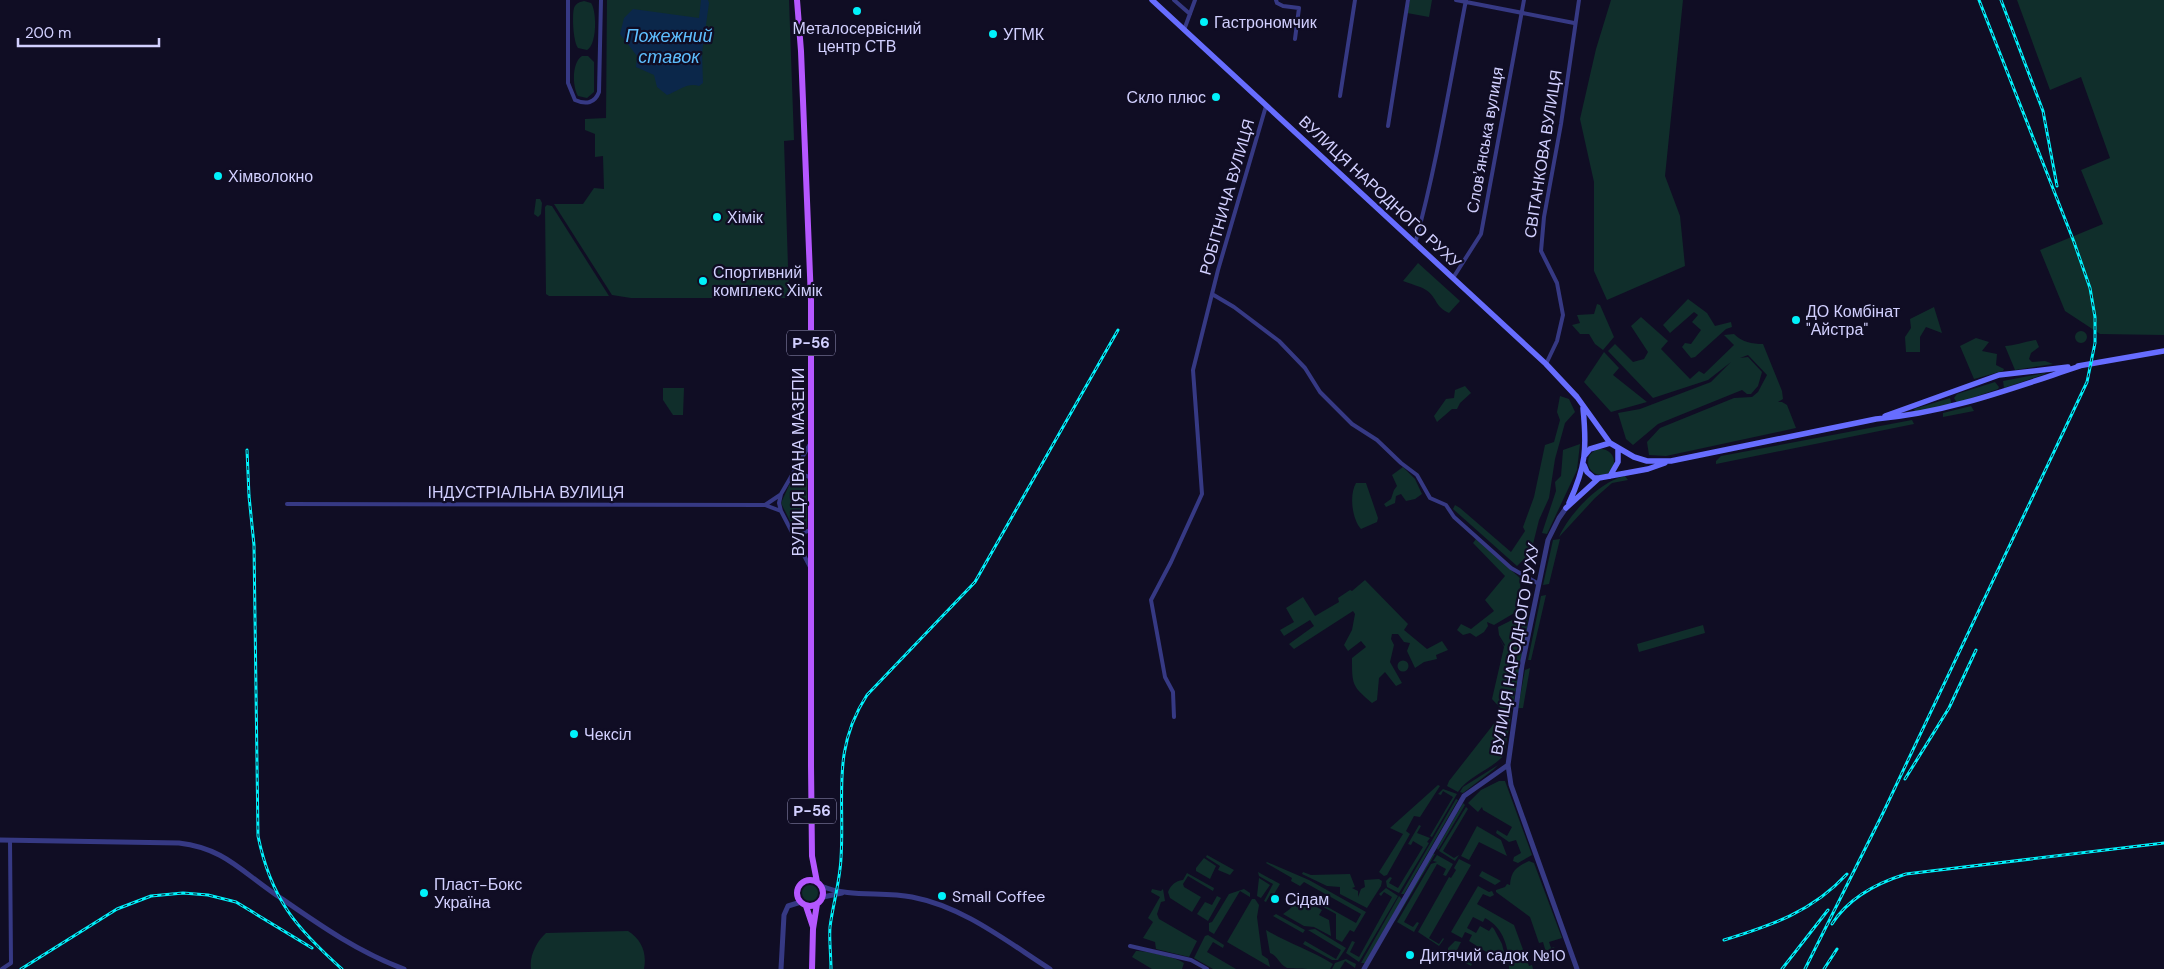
<svg xmlns="http://www.w3.org/2000/svg" width="2164" height="969" font-family="'DM Sans',sans-serif">
	<style>
		.green { fill: #102e2b }
		.water { fill: #0b274a }
		.lines { fill: none; stroke-linecap: round; stroke-linejoin: round }
		.minor { stroke: #363984; stroke-width: 4 }
		.tertiary { stroke: #363984; stroke-width: 5 }
		.secondary { stroke: #676dff; stroke-width: 5.5 }
		.primary { stroke: #b557ff; stroke-width: 6 }
		.rail-casing { stroke: #00f2fb; stroke-width: 3 }
		.rail { stroke: #100d24; stroke-width: 1; stroke-dasharray: 4; stroke-linecap: butt }
		.poi-dot { fill: #00f2fb; stroke: #100d24; stroke-width: 2 }
		.labels { text-anchor: middle; dominant-baseline: central; stroke-width: 4.5; stroke-linejoin: round; paint-order: stroke }
		.shield { fill: #100d24; stroke: #9896bd; stroke-width: 1 }
		.shield-label { font-size: 15px; font-weight: bold; fill: #d2d0ff }
		.poi-label { font-size: 16px; fill: #d2d0ff; stroke: #100d24; text-anchor: start }
		.street-label { font-size: 16px; fill: #d2d0ff; stroke: #100d24 }
		.water-label { font-size: 18px; font-style: italic; fill: #5ebfff; stroke: #100d24 }
	</style>
	<rect width="100%" height="100%" fill="#100d24"/>
	<path class="green" d="M607 0H789L794 140 784 141 789 298H631L612 295 554 204H583L594 188 604 189 603 156 595 157V134L585 130V119L606 118Z
		M1410 0H1432L1429 17 1407 13Z
		M1611 0H1683L1665 176 1680 216 1685 266 1607 300 1594 271V182L1580 119 1596 49Z
		M2017 0H2164V335L2100 334 2065 311 2040 250 2103 224 2081 170 2110 158 2081 77 2050 90Z
		M584 1 591 3C597 11 597 45 587 50L578 48C573 42 572 15 574 8 576 3 580 2 584 1Z
		M582 56H588L594 62V92L587 98 578 96C572 86 572 62 582 56Z
		M540 199 542 203 541 214 538 217 534 214 536 199Z
		M547 205 552 206 609 296H549L546 294 545 207Z
		M1418 263 1460 301 1449 313C1435 307 1437 297 1426 290 1420 286 1410 284 1403 281Z
		M1688 299 1707 313 1715 326 1731 322 1732 327 1726 329 1695 357 1691 358 1682 347 1685 343 1691 344 1701 330 1692 322 1698 315 1694 312 1670 333 1663 325Z
		M1597 304 1600 305 1614 337 1603 350 1595 344 1589 334H1580L1572 325 1580 323 1577 315 1594 314Z
		M1934 307 1942 333 1926 327 1920 337V352H1906L1905 337 1911 328 1910 319Z
		M1641 317 1668 341 1661 349 1690 379 1699 371 1704 374 1734 345 1724 335 1734 334C1742 342 1752 344 1763 344L1782 391 1783 399 1778 402H1782L1787 405 1796 428 1666 456 1649 455 1647 442 1660 428 1734 398 1752 397 1758 392 1767 375 1748 355 1740 358 1748 357 1762 372 1758 386 1751 394H1747L1742 390 1658 424 1633 445 1626 439 1618 413 1640 409 1711 382 1731 362 1708 380 1653 398 1608 351 1615 344 1633 362 1644 359 1648 352 1631 326Z
		M2075 337a6 6 0 1 1 12 0a6 6 0 1 1-12 0Z
		M1976 338 1989 342 1982 351 1997 354 1996 365 2004 369 2003 371 1974 379 1960 346Z
		M2036 340 2039 347 2031 353 2029 359 2032 362 2045 361 2053 364 2015 370 2005 346C2014 346 2026 341 2036 340Z
		M1604 352 1619 368 1613 375 1647 402 1611 412 1584 382Z
		M2045 373V374L2004 388 2003 381Z
		M1995 382 1999 387 1998 389 1957 403 1954 398 1957 394Z
		M1465 386 1471 393 1460 403 1457 409H1452L1437 422 1434 416 1446 399 1454 398 1455 390Z
		M663 388H684L683 415H673L663 400Z
		M1560 396 1569 399 1575 412 1565 423 1555 459 1549 498 1539 520 1531 552 1517 566 1453 509 1455 505 1460 508 1511 552 1525 531 1523 527 1534 497 1545 445 1554 442 1560 420 1557 412Z
		M1950 398 1952 405 1915 412 1914 409Z
		M1971 406 1974 411 1943 417V413Z
		M1912 420 1914 424 1716 464V461L1721 456Z
		M1580 444 1577 470 1547 534 1542 533 1556 491 1555 482 1561 476 1563 450Z
		M1588 462a13 13 0 1 1 26 0a13 13 0 1 1-26 0Z
		M1403 467 1415 479 1422 494 1415 499 1406 501 1401 494 1396 496 1395 503 1386 507 1384 504 1391 499 1394 490 1397 486 1392 475Z
		M800 475 804 476 807 479V527L802 530 794 529 781 503 791 481Z
		M1625 476 1628 480 1612 483 1595 498 1559 537C1569 514 1600 481 1625 476Z
		M1356 483H1366L1378 518 1377 522 1361 529C1352 519 1349 495 1356 483Z
		M1476 539 1520 578 1521 609 1494 625 1487 622 1488 626 1484 632 1476 637 1470 633 1463 635 1457 630 1461 624 1471 629 1494 611 1485 600 1505 576 1473 543Z
		M1560 539 1549 584 1543 585 1553 540Z
		M1365 580 1408 624 1404 630 1427 649 1442 641 1448 650 1436 655 1437 659 1424 662 1415 668 1407 651 1410 643 1404 642 1398 634H1392L1391 639 1394 645 1390 662 1402 683 1396 686 1385 672 1379 678 1377 700 1372 703C1352 686 1352 685 1352 658L1366 647 1361 641 1348 651 1344 645 1352 630 1355 614 1353 611 1294 649 1289 644 1314 626 1310 620 1284 636 1280 630 1294 622 1286 608 1303 597 1315 616 1339 602 1338 598 1350 590 1352 591Z
		M1546 595 1531 660H1528L1541 596Z
		M1520 616 1527 619 1528 622 1504 755C1491 770 1468 776 1458 792L1447 786 1449 781 1500 716 1502 710 1492 699 1504 647 1499 637 1504 646 1505 645 1499 635 1498 627Z
		M1703 625 1705 633 1639 652 1637 644Z
		M1397.5 666a5.5 5.5 0 1 1 11 0a5.5 5.5 0 1 1-11 0Z
		M1530 668 1523 708H1518L1525 670Z
		M1498 765 1493 770 1463 793 1460 792 1463 787Z
		M1499 781H1505L1532 855 1518 863 1513 861 1514 857 1521 853 1516 840 1509 842 1496 833 1497 830 1507 836 1512 827 1483 810 1482 807 1478 812 1468 803 1481 790Z
		M1438 785 1440 786 1420 817 1414 816 1406 831 1410 834 1387 875 1384 876 1379 872 1403 834 1390 828Z
		M1443 789 1457 794 1432 837 1430 836 1453 797 1443 791 1441 795 1438 794Z
		M1456 799 1458 800 1404 894H1401Z
		M1463 803 1465 805 1438 850 1437 848Z
		M1466 807 1468 809 1443 851 1454 858 1459 855 1455 861 1439 851Z
		M1419 825 1421 826 1417 833 1430 838 1427 842 1429 843 1399 893 1387 887 1386 881 1390 877 1392 878 1389 883 1398 888 1423 847 1413 841 1411 845 1408 844Z
		M1477 826 1501 840 1507 856 1479 842 1469 860 1461 856Z
		M1433 854H1435L1395 921 1394 919Z
		M1207 855 1234 870 1230 875 1218 870 1220 866 1206 857Z
		M1437 855 1453 864 1446 876 1443 875 1446 869 1437 864 1404 922 1413 927 1417 922 1419 923 1414 932 1397 922 1431 864 1437 862 1433 861Z
		M1204 858 1216 866 1210 879 1196 871V868Z
		M1459 859 1471 865 1429 938 1439 944 1443 938 1444 939 1439 946 1418 932 1449 877 1451 878 1456 870 1454 868Z
		M1529 861 1534 863 1562 938 1549 942 1551 948 1554 947 1555 949 1549 952 1545 949 1543 942 1539 943 1530 917 1496 892V890L1505 887 1507 884 1510 885C1511 870 1517 867 1529 861Z
		M1267 862 1309 880 1366 912 1354 932 1350 930 1342 942 1336 939V914L1314 902 1315 900 1356 923 1361 914 1304 882 1300 886 1291 881 1292 878 1266 863Z
		M1482 871 1501 881 1495 885 1479 876Z
		M1258 872 1280 884 1274 894 1271 893 1266 902 1264 901 1273 884 1259 876Z
		M1303 872 1311 875 1350 874 1355 887 1352 888 1358 891V897L1361 889 1365 887 1364 880 1379 879 1382 881 1381 886 1367 908 1340 894V887L1327 886 1302 874Z
		M1187 873 1214 888 1213 891 1188 876 1183 884 1184 887 1201 897 1192 912 1170 898 1168 892C1171 885 1175 881 1183 880Z
		M1259 878 1270 885 1261 898 1257 896Z
		M802 893a8 8 0 1 1 16 0a8 8 0 1 1-16 0Z
		M1478 886 1489 892 1492 891 1494 895 1490 897 1483 894 1477 904 1514 925 1529 966 1532 965 1533 969H1509C1509 948 1504 928 1485 918L1483 922 1473 917 1467 928 1476 933 1480 926 1489 931 1492 927 1494 929 1502 944 1507 965 1469 941 1472 935 1465 932 1462 938 1451 932Z
		M1386 888 1398 896 1359 962 1346 953 1352 941 1355 942 1350 952 1359 957 1392 897 1384 892 1381 896 1379 894Z
		M1152 889 1161 891 1163 889 1165 901 1161 902 1157 914 1159 919 1197 941 1189 957 1156 949 1155 942 1143 938 1153 922 1148 918 1160 897 1151 892Z
		M1244 889 1250 893V897L1240 891 1214 934 1209 931V923L1212 922 1229 894Z
		M1217 896 1221 898 1208 921 1197 914 1205 902 1212 905Z
		M1298 896 1322 910 1319 915 1329 920 1331 936 1314 927 1304 926 1283 914 1290 909Z
		M1399 896 1402 899 1365 963H1361Z
		M1252 899H1255L1259 905 1257 917 1262 955 1268 959 1270 967 1227 942Z
		M1276 914 1305 930 1303 933 1273 916Z
		M1315 929 1346 948 1338 960H1332L1303 944 1305 941 1336 959 1341 950 1308 930Z
		M1266 930C1288 943 1310 950 1333 964L1330 969C1320 969 1295 969 1287 968 1279 964 1278 956 1270 953Z
		M628 931C642 940 647 953 644 969H531C529 956 537 941 546 933Z
		M1208 935 1224 945 1223 948 1213 942 1207 952 1236 969H1213L1194 958 1205 936Z
		M1455 941 1461 942 1455 954 1472 964 1471 966 1448 953V948Z
		M1136 951C1146 951 1176 957 1184 963L1182 969H1152L1132 957Z
		M1346 959 1356 964 1355 968 1345 961 1340 969H1332L1335 963Z"/>
	<path class="water" d="M701 0H708L709 3 702 53 703 83 699 86C688 82 678 91 667 95L657 87 654 75 636 67 637 56 620 34 624 18 633 9 699 18Z"/>
	<g class="lines">
		<path class="minor" d="M568 0V83L575 100C586 105 595 103 599 92L601 0
			M1174 0 1190 14
			M1276 0 1277 3 1283 6 1299 8 1295 39
			M1456 0 1574 23
			M1184 30 1195 0
			M1340 96 1355 0
			M1388 126 1408 0
			M1415 244C1437 164 1450 82 1466 0
			M1453 278 1481 234 1524 0
			M1212 294 1234 307 1279 341 1305 368 1320 392 1352 424 1377 440 1401 463 1417 475 1430 498 1446 505 1454 517 1511 568 1539 584
			M1546 364 1557 341 1563 315 1557 283 1541 251 1544 217 1561 124 1579 0
			M791 477 800 473 811 478
			M287 504 765 505 781 511
			M765 505 780 495
			M792 531 801 533 811 530
			M810 567 781 511 779 503 781 494 810 444
			M1174 717 1173 692 1165 677 1151 600 1171 562 1202 494 1193 370 1218 270 1266 106
			M1130 946 1191 960 1207 969
			M2 969 11 963 10 840"/>
		<path class="tertiary" d="M1566 508 1559 518 1548 540 1522 665 1508 765 1511 785 1577 969
			M0 840 179 843C222 848 239 869 272 892 314 921 355 951 404 969
			M821 886C850 898 882 891 912 897 964 907 1006 941 1050 969
			M823 897 842 893
			M781 969 784 915 788 906 801 902
			M1364 969 1464 796 1508 765"/>
		<path class="secondary" d="M1152 0 1546 364 1577 397 1610 443 1634 457 1647 461H1671L1876 419C1947 413 2013 388 2080 366
			M2078 366 2164 351
			M1885 416 1999 375 2068 367
			M1585 455 1590 449 1610 443
			M1584 465 1587 472 1594 478H1599
			M1610 476 1618 462V448
			M1569 503C1586 466 1587 449 1583 408
			M1566 508 1599 478 1648 469 1665 463"/>
		<path class="primary" d="M797 0 801 51 811 300V766L812 856 817 882
			M797 893a13 13 0 1 1 26 0a13 13 0 1 1-26 0Z
			M806 906 813 927
			M812 969 813 929 817 904"/>
		<defs>
			<path id="rail" d="M2001 0 2043 111 2057 186
				M247 450 249 496 254 545 258 836C271 899 296 928 342 969
				M1905 779 1949 708 1976 650
				M1832 924C1849 897 1877 883 1906 874L2164 843
				M1724 940C1772 925 1812 912 1847 874
				M21 969 117 909 151 896 183 893 208 895 236 902 312 948
				M831 969C831 955 829 940 830 927 833 904 840 881 841 858 845 797 831 750 867 695L975 582 1118 330
				M1782 969 1828 910
				M1805 969 1883 813 2087 382 2095 343V317L2090 288 2074 242 1979 0
				M1824 969 1837 949"/>
		</defs>
		<use href="#rail" class="rail-casing"/>
		<use href="#rail" class="rail"/>
	</g>
	<g class="poi-dot">
		<circle cx="857" cy="11" r="5"/>
		<circle cx="1204" cy="22" r="5"/>
		<circle cx="993" cy="34" r="5"/>
		<circle cx="1216" cy="97" r="5"/>
		<circle cx="218" cy="176" r="5"/>
		<circle cx="717" cy="217" r="5"/>
		<circle cx="703" cy="281" r="5"/>
		<circle cx="1796" cy="320" r="5"/>
		<circle cx="574" cy="734" r="5"/>
		<circle cx="424" cy="893" r="5"/>
		<circle cx="942" cy="896" r="5"/>
		<circle cx="1275" cy="899" r="5"/>
		<circle cx="1410" cy="955" r="5"/>
	</g>
	<g class="labels">
		<g class="shield">
			<rect x="787" y="330.5" width="48" height="25" rx="4"/>
			<rect x="788" y="798.5" width="48" height="25" rx="4"/>
		</g>
		<g class="shield-label">
			<text x="811" y="343">Р-56</text>
			<text x="812" y="811">Р-56</text>
		</g>
		<g class="poi-label">
			<text x="1214" y="22">Гастрономчик</text>
			<text x="857" y="28" text-anchor="middle">Металосервісний<tspan x="857" dy="18">центр СТВ</tspan></text>
			<text x="1003" y="34">УГМК</text>
			<text x="1206" y="97" text-anchor="end">Скло плюс</text>
			<text x="228" y="176">Хімволокно</text>
			<text x="727" y="217">Хімік</text>
			<text x="713" y="272">Спортивний<tspan x="713" dy="18">комплекс Хімік</tspan></text>
			<text x="1806" y="311">ДО Комбінат<tspan x="1806" dy="18">"Айстра"</tspan></text>
			<text x="584" y="734">Чексіл</text>
			<text x="434" y="884">Пласт-Бокс<tspan x="434" dy="18">Україна</tspan></text>
			<text x="952" y="896">Small Coffee</text>
			<text x="1285" y="899">Сідам</text>
			<text x="1420" y="955">Дитячий садок №10</text>
		</g>
		<g class="street-label">
			<text transform="translate(1485 140) rotate(-80)">Словʼянська вулиця</text>
			<text transform="translate(1543 154) rotate(-81)">СВІТАНКОВА ВУЛИЦЯ</text>
			<text transform="translate(1380 192) rotate(43)">ВУЛИЦЯ НАРОДНОГО РУХУ</text>
			<text transform="translate(1227 197) rotate(-74)">РОБІТНИЧА ВУЛИЦЯ</text>
			<text transform="translate(798 462) rotate(-90)">ВУЛИЦЯ ІВАНА МАЗЕПИ</text>
			<text x="526" y="492">ІНДУСТРІАЛЬНА ВУЛИЦЯ</text>
			<text transform="translate(1515 649) rotate(-80)">ВУЛИЦЯ НАРОДНОГО РУХУ</text>
		</g>
		<g class="water-label">
			<text x="669" y="36">Пожежний<tspan x="669" dy="21">ставок</tspan></text>
		</g>
	</g>
	<path d="M18 38v8h141v-8" fill="none" stroke="#d2d0ff" stroke-width="2.5"/>
	<text x="25" y="38" font-size="15" fill="#d2d0ff" stroke="#100d24" stroke-width="4" paint-order="stroke">200 m</text>
</svg>
